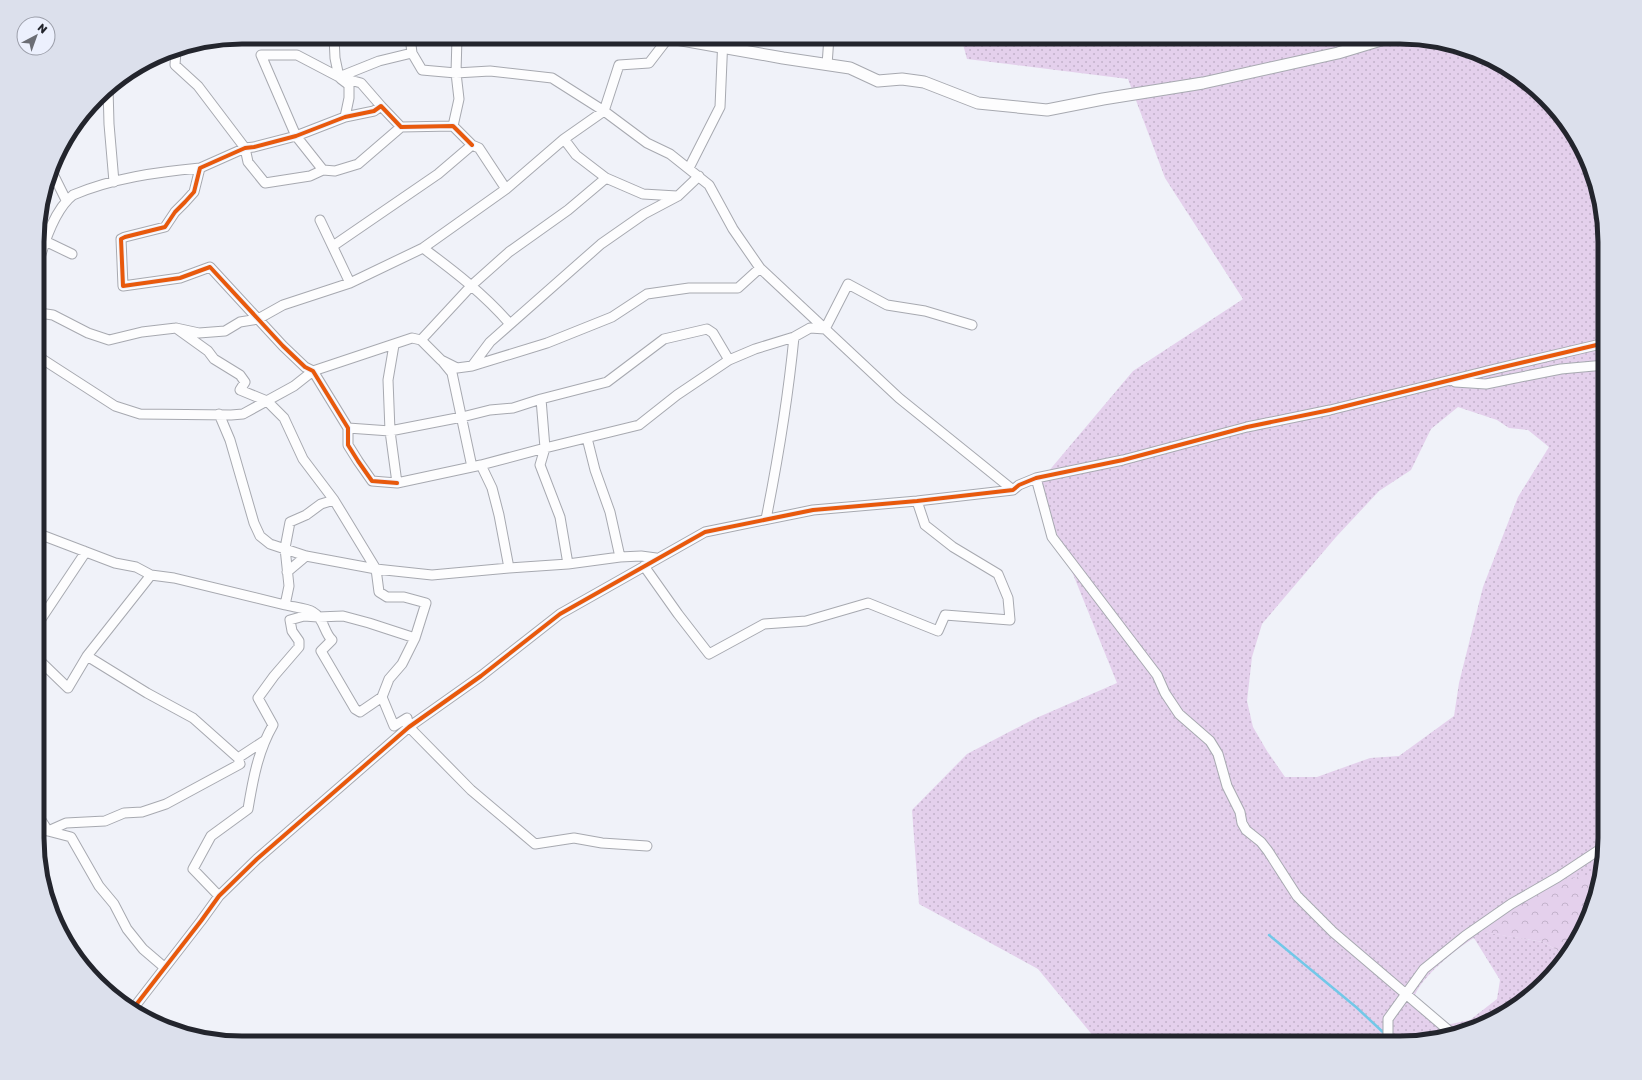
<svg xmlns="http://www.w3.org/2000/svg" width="1642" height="1080" font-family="'Golos Text',sans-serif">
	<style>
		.green { fill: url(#green-dots); fill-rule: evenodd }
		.forest { fill: url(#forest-crowns) }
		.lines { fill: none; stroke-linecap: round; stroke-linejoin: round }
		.stream { stroke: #72c8e8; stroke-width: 2.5 }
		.minor-casing { stroke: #a7a9b0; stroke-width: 11 }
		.tertiary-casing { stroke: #a7a9b0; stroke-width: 13 }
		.minor { stroke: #fdfdfe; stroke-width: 9 }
		.tertiary { stroke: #fdfdfe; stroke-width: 11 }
		.cycleway-casing { stroke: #ecf0fd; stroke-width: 6 }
		.cycleway { stroke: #e8590c; stroke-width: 4 }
		.rim { fill: none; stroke: #23252d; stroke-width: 5 }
	</style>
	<defs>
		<pattern id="green-dots" width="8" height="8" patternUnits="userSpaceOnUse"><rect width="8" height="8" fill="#e4d0ec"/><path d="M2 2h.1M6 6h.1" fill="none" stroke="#c3b2cb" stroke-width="1.8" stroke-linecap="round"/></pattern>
		<pattern id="forest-crowns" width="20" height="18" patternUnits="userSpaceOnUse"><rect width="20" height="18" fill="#e4d0ec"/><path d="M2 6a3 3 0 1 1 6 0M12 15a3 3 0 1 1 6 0" fill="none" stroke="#c3b2cb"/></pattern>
	</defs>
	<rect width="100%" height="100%" fill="#f0f2f9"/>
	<path class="green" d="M961 37H1400L1465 48 1514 72 1554 107 1578 140 1598 189 1605 229V851L1599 878 1597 875 1519 906 1478 931 1543 942 1567 956 1535 992 1502 1016 1453 1036 1413 1043H1099L1038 969 919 904 912 810 967 754 1034 719 1117 683 1037 485 1133 371 1243 299 1165 178 1128 79 967 59ZM1458 407 1497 420 1509 428 1528 430 1549 447 1518 497 1483 587 1459 683 1454 716 1399 756 1370 758 1317 777H1285L1267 751 1253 727 1247 701 1252 657 1262 624 1336 537 1379 491 1411 470 1431 429ZM1474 938 1500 980 1497 999 1470 1020 1446 1025 1414 999C1417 980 1457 948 1474 938Z"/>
	<path class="forest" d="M1597 875 1599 878 1594 903 1570 952 1567 956 1543 942 1477 931 1561 879Z"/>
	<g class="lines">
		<path class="stream" d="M1269 935 1356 1007 1386 1035"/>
		<defs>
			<path id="minor" d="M334 37 335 58 339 77 361 83 381 106
				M410 37 412 53 422 70 456 73 490 71 552 78 604 111 647 143 670 154 709 185 733 229 760 268
				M176 50 175 65 198 86 245 148 248 162 265 183 310 176 323 170 335 171 358 164 401 127
				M827 65 829 37
				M341 79 349 85V98L345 117
				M108 87 109 124 114 182
				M453 126 459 99 456 73 457 37
				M689 168 720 107 723 37
				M323 170 296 136 261 55H297L339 77 379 61 412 53
				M52 172 66 200
				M606 178 643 194 677 196
				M320 220 350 283
				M40 241H45L72 254
				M333 246 438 174 472 145 479 148 506 189
				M423 248C454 271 484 294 510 324
				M39 261C45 240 55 209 73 195 113 178 157 172 200 168
				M39 313 53 315 88 333 109 340 142 332 176 328 199 333 225 331 240 322 258 319 283 305 350 283 423 248 506 189 564 139 604 111 619 65 649 63 669 37
				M176 328 208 351 214 359 240 375 245 382 240 390 267 401 284 418 303 459 334 500 376 569 379 592 387 597H404L426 603 415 638 402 664 389 679 382 697 360 712 355 709 321 651 332 640C324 633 324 618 313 612 307 608 293 607 285 605L289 586 285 548 290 522 306 515 321 504 334 500
				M421 340 441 360 457 368 472 366 490 342 601 244 644 214 678 196 699 176
				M394 345 388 380 390 431 397 483 481 465 492 488 499 515 509 568
				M39 357 115 406 140 414 231 415 243 414 294 386 313 371 412 338 421 340 472 285 509 252 568 210 606 178 576 155 564 139
				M443 362 452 373 472 467
				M472 366 547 343 612 317 647 294 689 288H738L760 268 899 398 1013 490
				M1455 382 1486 384 1561 369 1605 365
				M219 414 230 440 254 523 260 536 270 544 306 556 376 569 432 575 509 568 568 564 620 557 641 556 656 558
				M348 428 390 431 462 417 490 410 513 408 541 399
				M587 438 595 470 610 512 620 557
				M481 465 545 448 639 425 677 395 729 360 755 349 794 337 810 328 825 329 848 284 887 305 925 311 972 325
				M1036 478 1052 537 1157 675 1165 693 1179 714 1210 741 1218 754 1227 786 1240 812 1242 823 1246 830 1261 842 1268 851 1297 896 1333 932 1454 1035
				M397 483 372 481 358 461 348 445V428L313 371 305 367 283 346 210 267 180 278 123 286 121 239 125 237 165 227 175 212 185 202 194 192 200 168 245 148 254 147 296 136 345 117 374 111 381 106 401 127 453 126 472 145
				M766 519C778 459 788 398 794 337
				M39 534 115 563 136 567 151 575 174 578 285 605
				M568 564 560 517 540 465 545 448 541 399 607 382 664 339 707 329 713 333 729 360
				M644 566 678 614 709 654 764 624 806 621 868 603 938 631 945 615 1010 620 1008 598 998 574 953 547 925 525 917 501
				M287 572 306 556
				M39 622 83 556 84 551
				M87 656 151 575
				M39 660 68 688 87 656 147 693 193 718 238 758 264 741
				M382 697 394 726 407 718 409 727 471 790 535 844 574 838 602 843 647 846
				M39 817 48 831 71 837 99 886 114 904 127 929 143 949 164 967
				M48 831 66 823 105 821 124 813 142 812 166 804 240 764 238 758
				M219 896 193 869 211 836 248 809C253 779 258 751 273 725L258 698 274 676 299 647V641L292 631 290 620 304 616 318 617 343 616 369 623 415 638
				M132 1010 201 921 219 896 257 859 409 727 481 676 560 614 705 532 813 510 917 501 1013 490 1019 485 1036 478 1123 460 1247 427 1330 410 1495 369 1605 343
				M1388 1043V1019L1424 969 1465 936 1511 904 1558 877 1605 846"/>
			<path id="tertiary" d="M665 37 783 58 850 68 878 81 902 79 924 82 978 103 1047 110 1103 99 1203 83 1338 53 1391 37"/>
		</defs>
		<use href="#minor" class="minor-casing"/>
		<use href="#tertiary" class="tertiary-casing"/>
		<use href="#minor" class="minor"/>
		<use href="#tertiary" class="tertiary"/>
		<defs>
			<path id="cycleway" d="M397 483 372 481 358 461 348 445V428L313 371 305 367 283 346 210 267 180 278 123 286 121 239 125 237 165 227 175 212 185 202 194 192 200 168 245 148 254 147 296 136 345 117 374 111 381 106 401 127 453 126 472 145
				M132 1010 201 921 219 896 257 859 409 727 481 676 560 614 705 532 813 510 917 501 1013 490 1019 485 1036 478 1123 460 1247 427 1330 410 1495 369 1605 343"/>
		</defs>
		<use href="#cycleway" class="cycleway-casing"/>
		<use href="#cycleway" class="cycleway"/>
	</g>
	<path d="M0 0H1642V1080H0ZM242 44H1400A198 198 0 0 1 1598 242V838A198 198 0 0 1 1400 1036H242A198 198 0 0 1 44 838V242A198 198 0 0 1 242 44Z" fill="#dce0ec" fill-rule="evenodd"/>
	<path class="rim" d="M242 44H1400A198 198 0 0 1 1598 242V838A198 198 0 0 1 1400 1036H242A198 198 0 0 1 44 838V242A198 198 0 0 1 242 44Z"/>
	<g transform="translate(36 36) rotate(41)"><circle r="19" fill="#ecf0fd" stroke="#9c9faa"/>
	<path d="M0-3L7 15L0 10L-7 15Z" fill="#6b6d74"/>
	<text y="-6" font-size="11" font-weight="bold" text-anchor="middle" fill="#23252d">N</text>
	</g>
</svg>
